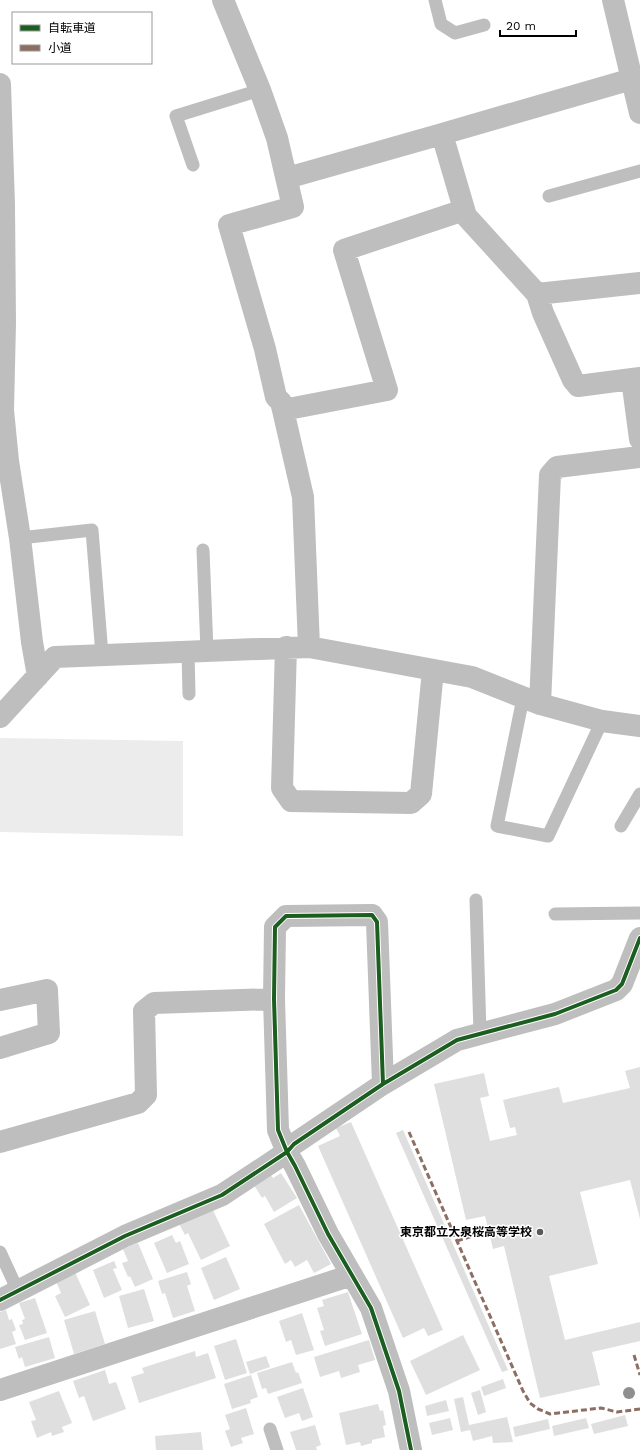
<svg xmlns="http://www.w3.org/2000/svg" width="640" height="1450" font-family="'Work Sans','Noto Sans JP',sans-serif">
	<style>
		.green { fill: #ececec }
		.building { fill: #dfdfdf }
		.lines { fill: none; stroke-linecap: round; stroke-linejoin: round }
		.service { stroke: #bebebe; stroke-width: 13 }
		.minor { stroke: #bebebe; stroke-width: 22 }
		.quiet { stroke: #8d6e63; stroke-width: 3; stroke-dasharray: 6 3; stroke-linecap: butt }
		.cycleway-casing { stroke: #fff; stroke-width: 6 }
		.cycleway { stroke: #1b5e20; stroke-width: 4 }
		.tree { fill: #8f8f8f }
		.poi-dot { fill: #595959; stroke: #fff; stroke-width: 1.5 }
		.labels { text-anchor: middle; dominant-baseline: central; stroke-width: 3; stroke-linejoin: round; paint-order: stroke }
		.poi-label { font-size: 12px; font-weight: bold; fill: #000; stroke: #fff; text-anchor: end }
	</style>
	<rect width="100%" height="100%" fill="#fff"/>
	<path class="green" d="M0 738 183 741V836L0 832Z"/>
	<path class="building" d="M640 1067V1219L630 1180 580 1192 598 1264 549 1276 565 1340 640 1322V1341L592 1352 600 1385 540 1398 504 1246 493 1249 485 1216 466 1220 434 1084 484 1073 489 1096 480 1098 490 1141 517 1135 515 1127 510 1128 503 1100 559 1087 563 1103 630 1088 625 1071Z
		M351 1122 443 1330 428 1336 424 1328 403 1338 318 1146 340 1136 336 1128Z
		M403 1130 508 1370 502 1372 396 1133Z
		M281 1173 297 1198 274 1212 265 1196 262 1198 254 1185 271 1175 273 1178Z
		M299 1205 331 1264 314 1273 307 1260 295 1267 291 1260 285 1264 264 1224Z
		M211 1206 230 1246 201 1260 188 1233 185 1235 178 1222Z
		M172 1235 176 1243 180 1241 189 1264 167 1273 154 1243Z
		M138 1243 153 1279 135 1287 130 1276 128 1277 122 1263 128 1261 123 1249Z
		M226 1257 240 1289 214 1300 201 1268Z
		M114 1261 117 1268 113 1269 122 1290 104 1298 93 1270Z
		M74 1270 90 1305 65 1317 55 1296 61 1293 55 1279Z
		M187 1272 191 1284 187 1286 195 1311 173 1318 165 1293 162 1294 158 1281Z
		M144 1289 154 1321 128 1328 119 1296Z
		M348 1292 362 1334 325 1346 320 1331 324 1330 317 1308 324 1306 322 1300Z
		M35 1298 47 1333 25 1340 19 1325 23 1324 22 1320 25 1319 19 1303Z
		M6 1310 9 1320 12 1319 16 1330 12 1332 16 1344 0 1349V1312Z
		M95 1311 105 1344 74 1354 64 1320Z
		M302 1313 314 1350 296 1355 291 1340 286 1342 279 1321Z
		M463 1335 480 1370 426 1395 410 1361Z
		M49 1337 55 1358 25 1367 22 1357 19 1359 15 1347Z
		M236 1339 247 1373 225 1380 214 1346Z
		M369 1340 375 1360 358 1365 360 1372 341 1378 339 1371 320 1377 314 1357Z
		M195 1351 196 1357 208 1353 216 1378 139 1403 131 1377 144 1373 142 1368Z
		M266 1356 270 1367 250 1374 246 1362Z
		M292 1362 296 1373 298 1372 302 1383 268 1394 266 1388 262 1389 257 1373Z
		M105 1370 109 1384 116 1382 126 1409 93 1421 84 1396 79 1398 73 1381Z
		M251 1375 258 1397 250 1400 251 1403 232 1409 224 1384Z
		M503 1379 506 1388 484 1396 481 1387Z
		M303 1388 313 1417 302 1421 299 1413 285 1418 277 1397Z
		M480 1390 486 1412 478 1415 471 1393Z
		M59 1391 72 1423 62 1427 64 1432 52 1436 51 1432 37 1438 31 1421 36 1420 29 1402Z
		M463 1397 469 1425 507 1417 513 1442 493 1443 492 1436 473 1441 470 1430 461 1432 454 1399Z
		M446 1400 449 1411 427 1416 425 1406Z
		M378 1404 380 1411 383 1410 386 1425 383 1426 385 1437 372 1440V1443L361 1446 360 1442 346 1445 339 1413Z
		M246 1408 254 1434 241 1438 243 1443 231 1447 225 1431 230 1429 225 1415Z
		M625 1415 628 1426 594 1434 591 1424Z
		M450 1418 453 1430 432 1435 429 1423Z
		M586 1418 589 1428 554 1436 552 1426Z
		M548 1419 550 1429 515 1437 513 1427Z
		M315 1425 321 1445 316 1447 317 1450H296L290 1432Z
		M201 1432 203 1450H156L155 1436Z"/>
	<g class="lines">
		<path class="service" d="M435 0 441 24 455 33 484 25
			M193 165 176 116 260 90
			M549 196 640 171
			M20 538 92 530 102 655
			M203 550 207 651
			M188 652 189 694
			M523 698 497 826 548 836 602 721
			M621 826 640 794
			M476 900 480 1033
			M555 914 640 913
			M0 1252 18 1291
			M270 1429 277 1450"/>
		<path class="minor" d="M223 0 260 90 277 138 293 207 229 225 265 349 276 397 281 402 283 410 303 497 309 647
			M613 0 640 113
			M0 84 4 205 5 323 3 410 8 461 20 538 32 642 38 676
			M442 134 632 79
			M287 178 442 134 466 216 537 294 543 313 573 380 578 386 640 378
			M537 294 640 283
			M632 379 640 439
			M283 410 387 390 344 250 464 210
			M286 647 282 788 291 801 411 803 421 794 433 670
			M540 704 550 475 557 467 640 457
			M0 717 55 657 309 647 472 677 540 704 602 721 640 726
			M0 1000 47 990 49 1033 0 1048
			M383 1084 377 922 372 915 286 916 275 927 274 999 278 1130 287 1152 295 1166 328 1234 371 1308 399 1391 411 1450
			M0 1142 138 1103 146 1095 144 1011 154 1003 274 999
			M0 1300 125 1236 222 1195 287 1152 294 1144 383 1084 457 1040 555 1014 616 990 622 984 640 938
			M0 1390 352 1275"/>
		<path class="quiet" d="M409 1132 523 1391 530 1403 538 1409 550 1414 601 1408 617 1412 640 1409
			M457 1241 482 1233
			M634 1355 640 1375"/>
		<defs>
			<path id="cycleway" d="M383 1084 377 922 372 915 286 916 275 927 274 999 278 1130 287 1152 295 1166 328 1234 371 1308 399 1391 411 1450
				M0 1300 125 1236 222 1195 287 1152 294 1144 383 1084 457 1040 555 1014 616 990 622 984 640 938"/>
		</defs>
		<use href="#cycleway" class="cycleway-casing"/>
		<use href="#cycleway" class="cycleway"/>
	</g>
	<circle class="tree" cx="629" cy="1393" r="6"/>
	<circle class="poi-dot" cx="540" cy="1232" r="4"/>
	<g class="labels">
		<g class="poi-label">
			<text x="532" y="1232">東京都立大泉桜高等学校</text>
		</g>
	</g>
	<rect x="12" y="12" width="140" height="52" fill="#ffffff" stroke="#999999"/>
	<rect x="20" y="25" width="20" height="6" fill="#1b5e20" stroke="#999999"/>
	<text x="48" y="32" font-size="12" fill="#000000">自転車道</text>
	<rect x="20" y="45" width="20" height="6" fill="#8d6e63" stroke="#999999"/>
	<text x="48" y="52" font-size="12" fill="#000000">小道</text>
	<path d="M500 30v6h76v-6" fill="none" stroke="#000000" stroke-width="2"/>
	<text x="506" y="30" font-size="12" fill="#000000" stroke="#ffffff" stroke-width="3" paint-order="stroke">20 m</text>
</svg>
